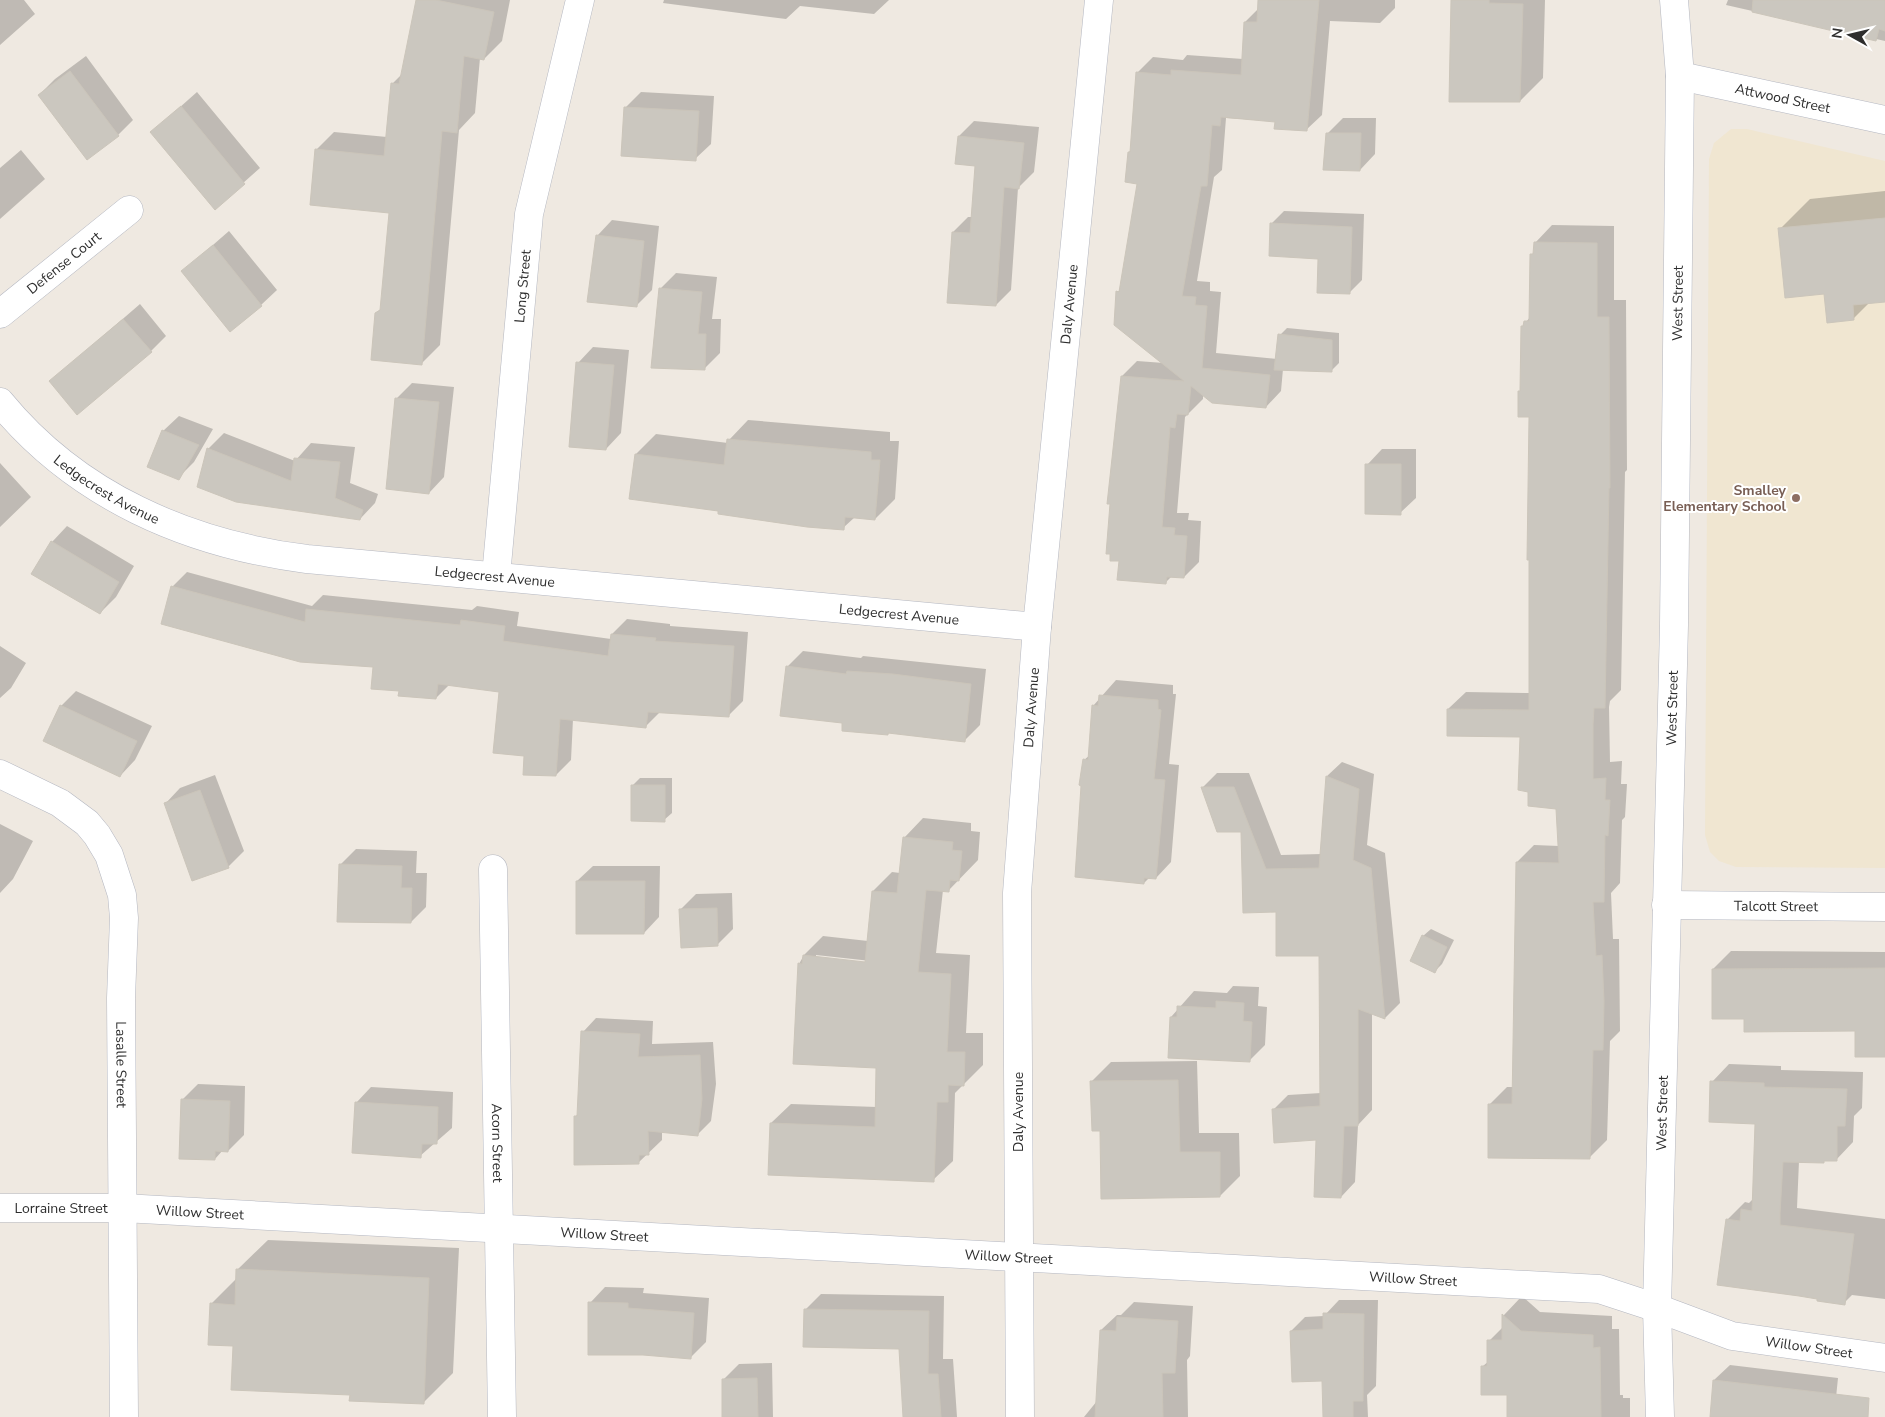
<svg xmlns="http://www.w3.org/2000/svg" width="1885" height="1417" font-family="'Nunito Sans',sans-serif">
	<style>
		.education { fill: #f0e6d1 }
		.shadow { fill: #0003; fill-rule: evenodd }
		.building { fill: #cbc7bf; stroke: #cbc5ba }
		.lines { fill: none; stroke-linecap: round; stroke-linejoin: round }
		.minor-casing { stroke: #b4b7c1; stroke-width: 29 }
		.minor { stroke: #fff; stroke-width: 28 }
		.education-dot { fill: #8d6e63; stroke: #fff; stroke-width: 2 }
		.labels { text-anchor: middle; dominant-baseline: central; stroke-width: 4; stroke-linejoin: round; paint-order: stroke }
		.street-label { font-size: 14px; fill: #2e2e2e; stroke: #fff }
		.education-label { font-size: 14px; font-weight: bold; fill: #785e54; stroke: #fff; text-anchor: end }
	</style>
	<rect width="100%" height="100%" fill="#efe9e1"/>
	<path class="education" d="M1731 129H1747L1885 161V868L1736 867 1719 861 1710 852 1705 835 1709 159 1714 143Z"/>
	<path class="shadow" d="M0 0H24L35 14 0 45Z
		M417 0H510L502 41 484 59 480 58 475 113 459 130 440 345 421 364 376 313 381 309 390 211 316 150 334 132 387 137 392 84 403 73Z
		M664 0H889L874 14 800 6 786 19 663 3Z
		M1260 0H1395V8L1380 23 1330 21 1322 115 1306 130 1276 121 1226 118 1222 170 1214 177 1197 281 1210 282V291L1221 292 1216 353 1277 359 1280 335 1287 328 1339 333V363L1331 371 1283 369 1281 391 1266 407 1203 395V399L1185 417 1177 513H1189L1188 520 1201 521 1199 562 1184 577 1172 576 1166 582 1120 560 1111 503 1108 502 1122 376 1137 361 1164 363 1118 292 1121 288 1139 182 1129 152 1132 149 1137 73 1153 57 1183 60 1187 55 1243 59 1245 22 1259 8Z
		M1453 0H1545L1543 78 1520 101Z
		M1728 0H1885V41L1726 5Z
		M86 56 133 120 118 135 39 95 55 79Z
		M197 92 260 168 215 208 152 132Z
		M641 92 714 96 711 144 695 159 625 108Z
		M1343 118H1376L1375 154 1360 170 1327 134Z
		M974 121 1039 127 1034 172 1018 188 1011 290 996 305 953 232 968 217H972L976 165 959 136Z
		M21 150 45 179 0 219V168Z
		M1885 191V301L1870 302 1853 319 1825 293 1780 229 1810 199Z
		M1284 211 1364 214 1362 280 1350 292 1319 258 1272 223Z
		M612 220 659 226 652 290 636 306 597 236Z
		M1552 225 1614 226V300H1626L1627 470 1625 472 1621 690 1610 701 1609 707 1610 762 1622 761 1621 784H1627L1625 817 1622 820 1620 883 1611 893 1613 939H1619L1620 1031 1610 1041 1607 1140 1589 1158 1490 1104 1507 1087H1514L1517 862 1534 845 1559 846 1557 808 1521 735 1448 709 1466 692 1530 693 1531 416 1519 392 1522 389V327L1531 316 1532 255 1534 252 1535 243Z
		M229 231 277 290 261 305 183 271Z
		M676 273 717 277 712 319H721L720 353 704 369 661 288Z
		M140 304 166 336 151 351 51 381Z
		M593 347 629 350 621 433 606 449 578 363Z
		M412 383 454 387 444 477 429 493 397 398Z
		M179 416 213 429 194 462 178 478 163 431Z
		M748 420 890 432V441H899L895 499 875 519 855 517 843 528 630 498 636 454 656 434 728 443 729 440Z
		M224 433 295 461 311 443 355 447 350 483 378 494 375 503 360 519 208 449Z
		M1382 449H1416V498L1400 513 1367 465Z
		M0 463 31 497 0 527Z
		M67 526 134 566 116 597 100 613 52 542Z
		M187 572 312 606 323 595 472 610 477 606 519 612 517 626 611 639 612 634 627 619 670 624V626L748 632 743 701 728 716 661 711 645 727 573 719 571 760 556 775 525 755 500 691 450 684 436 698 400 690 375 666 172 587Z
		M0 646 26 663 11 688 0 698Z
		M803 651 861 658 863 656 986 669 980 725 965 740 890 732 888 734 844 722 787 667Z
		M1116 680 1173 685V694H1176L1169 764 1179 765 1171 862 1156 878 1150 877 1144 883 1084 760 1090 755 1093 706Z
		M76 691 152 726 135 760 120 776 61 706Z
		M1342 762 1374 774 1367 845 1385 853 1400 1003 1385 1018 1372 1013V1110L1358 1125 1355 1182 1341 1197 1318 1139 1273 1110 1288 1095 1321 1093 1320 955 1278 911 1243 830 1202 788 1217 773H1249L1281 855 1322 854 1327 776Z
		M215 775 244 851 228 867 165 804 180 788Z
		M640 778H672V813L664 820 632 786Z
		M923 818 971 823V831L980 832 978 860 949 890H943L936 953 970 955 966 1033H983V1065L955 1093 953 1161 933 1180 771 1123 791 1104 877 1107V1067L799 964 804 955 823 936 868 941 873 891 892 872 900 873 904 838ZM816 955 871 961V964L816 958Z
		M0 824 33 841 13 879 0 893Z
		M356 849 417 851 416 873H427L426 907 411 922 340 865Z
		M593 866H660L659 917 644 933 577 881Z
		M732 893 733 929 717 945 680 910 696 894Z
		M1431 929 1454 940 1442 964 1435 971 1423 936Z
		M1731 951 1885 952V1056L1856 1030 1713 969Z
		M1233 986 1259 987 1258 1006 1267 1007 1265 1045 1249 1061 1171 1017 1194 991 1227 993Z
		M596 1018 653 1021 652 1044 713 1042 716 1084 711 1121 697 1135 662 1131V1140L638 1163 575 1117 578 1114 583 1032Z
		M1197 1061 1199 1133H1239L1240 1176 1220 1196 1101 1130 1091 1082 1111 1062Z
		M1729 1064 1781 1066V1070L1863 1072 1862 1108 1854 1116 1853 1142 1836 1160 1799 1161 1797 1208 1885 1219V1299L1852 1295 1844 1303 1819 1298 1727 1220 1745 1202 1749 1203 1753 1199 1756 1122 1712 1082Z
		M198 1084 245 1086 244 1135 228 1151 223 1150 215 1159 182 1100Z
		M371 1087 453 1092 452 1128 420 1156 356 1103Z
		M268 1240 459 1248 453 1373 423 1403 235 1345 211 1304 237 1278V1270Z
		M605 1287 644 1288 643 1293 709 1298 706 1342 690 1358 590 1303Z
		M821 1294 944 1296 943 1359H953L957 1417H904L900 1347 805 1310Z
		M1522 1296 1540 1312 1612 1316V1329H1619L1620 1395H1623V1398H1630V1417H1533L1483 1366 1489 1361V1341L1504 1326V1315Z
		M1339 1300H1378L1376 1386 1367 1395 1368 1417H1324L1323 1379 1291 1331 1305 1317 1324 1316Z
		M1134 1302 1193 1306 1190 1356 1187 1360 1188 1417H1084L1097 1401 1101 1330 1117 1315H1121Z
		M772 1363 773 1417H724L723 1380 739 1364Z
		M1730 1365 1838 1378 1834 1417H1711L1714 1380Z"/>
	<path class="building" d="M416 0H436L494 12 484 60 464 56 457 133 442 131 422 365 371 360 375 313 380 310 389 213 310 205 315 149 384 156 391 83 399 84Z
		M1258 0H1319L1307 131 1274 129 1275 122 1221 117 1220 126 1212 125 1207 186H1201L1182 296 1196 297 1195 305 1207 306 1202 368 1270 375 1266 408 1212 403 1191 386 1188 415 1177 414 1175 428 1170 427 1162 527 1175 528 1174 535 1187 536 1184 578 1167 577 1166 584 1117 580 1119 561H1110V554H1106L1110 504H1107L1121 376 1184 381 1114 325 1116 291 1119 292 1137 184 1125 182 1128 152H1130L1136 72 1171 75V70L1241 75 1244 22H1257Z
		M1451 0H1489V3L1523 4 1520 102H1449Z
		M1753 0H1885V31L1879 29 1876 41 1752 12Z
		M70 71 119 136 87 160 38 95Z
		M181 106 245 184 215 210 150 132Z
		M624 107 699 111 696 161 621 156Z
		M1326 133H1361L1360 171 1323 170Z
		M958 136 1024 143 1019 189 1004 187 996 306 947 303 952 232 970 233 975 166 955 164Z
		M1885 218V302L1853 305 1854 320 1827 323 1824 294 1785 298 1778 228Z
		M1270 223 1352 227 1350 294 1317 293 1318 259 1269 256Z
		M596 235 644 241 637 307 587 302Z
		M1534 242 1597 243V317H1609L1610 488H1609L1605 708H1594L1593 725V779L1606 778 1605 800H1610L1608 836 1605 835 1604 902H1593L1596 956 1602 955 1604 1001 1603 1050H1593L1590 1159 1488 1158V1104H1512L1516 862 1559 863 1556 809 1528 806V792L1518 790 1520 737 1447 736V709L1529 710V560H1527L1529 417H1518V391H1520L1521 326H1523L1524 321H1529L1530 254H1533Z
		M213 245 262 306 230 332 181 271Z
		M659 288 702 292 698 334H706L705 370 651 368Z
		M123 319 152 352 77 415 49 381Z
		M1278 334 1332 340V372L1274 370Z
		M576 362 614 365 606 450 569 447Z
		M395 398 439 402 429 494 386 489Z
		M162 430 199 445 179 480 147 467Z
		M727 439 871 452V460H880L875 520 845 517 844 530 807 527 718 514V511L629 499 635 454 724 465Z
		M207 448 291 481 294 458 340 462 335 498 363 510 360 520 236 502 197 487Z
		M1365 464H1401V515L1365 514Z
		M51 541 119 582 100 614 31 574Z
		M171 586 305 622 306 609 460 625 461 620 505 626 503 641 608 656 611 634 656 638 655 641 734 646 729 717 648 712 646 728 560 719 556 776 523 775 524 756 493 753 499 692 438 684 436 699 398 696 399 691 371 689 373 667 300 662 161 624Z
		M786 666 846 674 847 671 893 674 971 684 965 742 888 733V735L842 731V723L780 716Z
		M1099 695 1158 700V709L1161 710 1154 779 1165 780 1156 879 1144 878V884L1075 877 1081 786 1079 785 1083 759 1088 760 1092 705 1098 706Z
		M60 705 137 741 120 777 43 741Z
		M1326 776 1359 789 1353 860 1371 868 1385 1019 1358 1009V1126H1344L1341 1198 1314 1197 1316 1140 1274 1143 1272 1109 1320 1106 1319 956H1276V912L1243 913 1241 832H1217L1201 787H1234L1266 869 1319 868Z
		M631 785H665V822L631 821Z
		M200 790 229 868 192 881 164 803Z
		M903 837 953 842 952 850 962 851 959 881 950 880 949 892 926 890 918 972 951 974 947 1052H965L964 1086 948 1085V1102H937L934 1182 768 1175 770 1123 875 1127 876 1068 793 1064 798 963 802 964 803 955 865 962 872 891 897 893Z
		M339 864 402 866 401 888H412L411 923 337 922Z
		M576 881H645L644 934H576Z
		M717 908 718 946 681 948 679 909Z
		M1422 935 1447 947 1435 973 1410 961Z
		M1885 968V1057H1855V1031L1744 1032V1019H1712V969Z
		M1216 1001 1244 1003 1243 1021 1252 1022 1250 1062 1168 1058 1170 1017H1177V1006L1216 1008Z
		M581 1031 640 1034 638 1057 700 1055 702 1099 698 1136 648 1131 649 1155H639V1164L574 1165V1116H577Z
		M1178 1080 1180 1152H1220V1197L1101 1199 1100 1131H1092L1090 1081Z
		M1710 1081 1764 1083V1087L1847 1089 1845 1126H1837V1161H1824V1163L1783 1162 1780 1214V1225L1854 1234 1845 1305 1817 1301V1299L1799 1296 1717 1285 1726 1219 1740 1221 1741 1209 1752 1211 1755 1124 1709 1122Z
		M181 1099 230 1101 228 1152 215 1151V1160L179 1159Z
		M355 1102 438 1107 437 1144H422L421 1158 352 1153Z
		M236 1269 429 1278 424 1404 349 1401 350 1395 231 1390 233 1346 208 1345 210 1303 235 1305Z
		M588 1302 628 1303V1308L694 1313 691 1359 643 1355H588Z
		M804 1309 929 1311 928 1374H938L941 1417H903L899 1349 803 1347Z
		M1323 1313 1364 1314 1363 1401H1353V1417H1323L1322 1381 1292 1382 1290 1331 1323 1329Z
		M1502 1314 1521 1331 1593 1335V1348L1600 1347 1601 1417H1507V1395H1481V1366H1487V1340H1502Z
		M1117 1317 1178 1321 1175 1373H1162L1163 1417H1095L1100 1330 1116 1331Z
		M757 1378 758 1417H722V1379Z
		M1713 1380 1869 1398 1868 1417H1710Z"/>
	<g class="lines">
		<defs>
			<g id="minor">
				<path id="s1" d="M1680 76 1885 120"/>
				<path id="s2" d="M0 314 129 210"/>
				<path id="s3" d="M0 402C77 496 188 544 307 559L1037 627"/>
				<path id="s4" d="M496 576 529 214 580 0"/>
				<path id="s5" d="M0 774 60 803 87 823 97 835 109 855 122 895 124 918 121 998 124 1417"/>
				<path id="s6" d="M493 869 502 1417"/>
				<path id="s7" d="M1666 905 1885 907"/>
				<path id="s8" d="M0 1208H123L1599 1289 1657 1308 1732 1336 1885 1358"/>
				<path id="s9" d="M1020 1417 1017 893 1037 627 1099 0"/>
				<path id="s10" d="M1660 1417 1657 1308 1674 625 1680 76 1674 0"/>
			</g>
		</defs>
		<use href="#minor" class="minor-casing"/>
		<use href="#minor" class="minor"/>
	</g>
	<circle class="education-dot" cx="1796" cy="498" r="5"/>
	<g class="labels">
		<g class="street-label">
			<text stroke="none"><textPath href="#s1" startOffset="105">Attwood Street</textPath></text>
			<text stroke="none"><textPath href="#s2" startOffset="82">Defense Court</textPath></text>
			<text stroke="none"><textPath href="#s4" startOffset="291">Long Street</textPath></text>
			<text stroke="none"><textPath href="#s9" startOffset="1115">Daly Avenue</textPath></text>
			<text stroke="none"><textPath href="#s10" startOffset="1114">West Street</textPath></text>
			<text stroke="none"><textPath href="#s3" startOffset="139">Ledgecrest Avenue</textPath></text>
			<text stroke="none"><textPath href="#s3" startOffset="542">Ledgecrest Avenue</textPath></text>
			<text stroke="none"><textPath href="#s3" startOffset="948">Ledgecrest Avenue</textPath></text>
			<text stroke="none"><textPath href="#s9" startOffset="710">Daly Avenue</textPath></text>
			<text stroke="none"><textPath href="#s10" startOffset="709">West Street</textPath></text>
			<text stroke="none"><textPath href="#s7" startOffset="110">Talcott Street</textPath></text>
			<text stroke="none"><textPath href="#s5" startOffset="351">Lasalle Street</textPath></text>
			<text transform="translate(1018 1112) rotate(-90)">Daly Avenue</text>
			<text stroke="none"><textPath href="#s10" startOffset="304">West Street</textPath></text>
			<text stroke="none"><textPath href="#s6" startOffset="274">Acorn Street</textPath></text>
			<text stroke="none"><textPath href="#s8" startOffset="61">Lorraine Street</textPath></text>
			<text stroke="none"><textPath href="#s8" startOffset="200">Willow Street</textPath></text>
			<text stroke="none"><textPath href="#s8" startOffset="605">Willow Street</textPath></text>
			<text stroke="none"><textPath href="#s8" startOffset="1010">Willow Street</textPath></text>
			<text stroke="none"><textPath href="#s8" startOffset="1415">Willow Street</textPath></text>
			<text stroke="none"><textPath href="#s8" startOffset="1820">Willow Street</textPath></text>
		</g>
		<g class="education-label">
			<text x="1786" y="490">Smalley<tspan x="1786" dy="16">Elementary School</tspan></text>
		</g>
	</g>
	<g transform="translate(1850 35) rotate(278)" stroke="#ffffff" stroke-width="4" paint-order="stroke">
	<path d="M0-4L9 19L0 12L-9 19Z" fill="#2e2e2e"/>
	<text y="-8" font-size="14" font-weight="bold" text-anchor="middle" fill="#2e2e2e">N</text>
	</g>
</svg>
